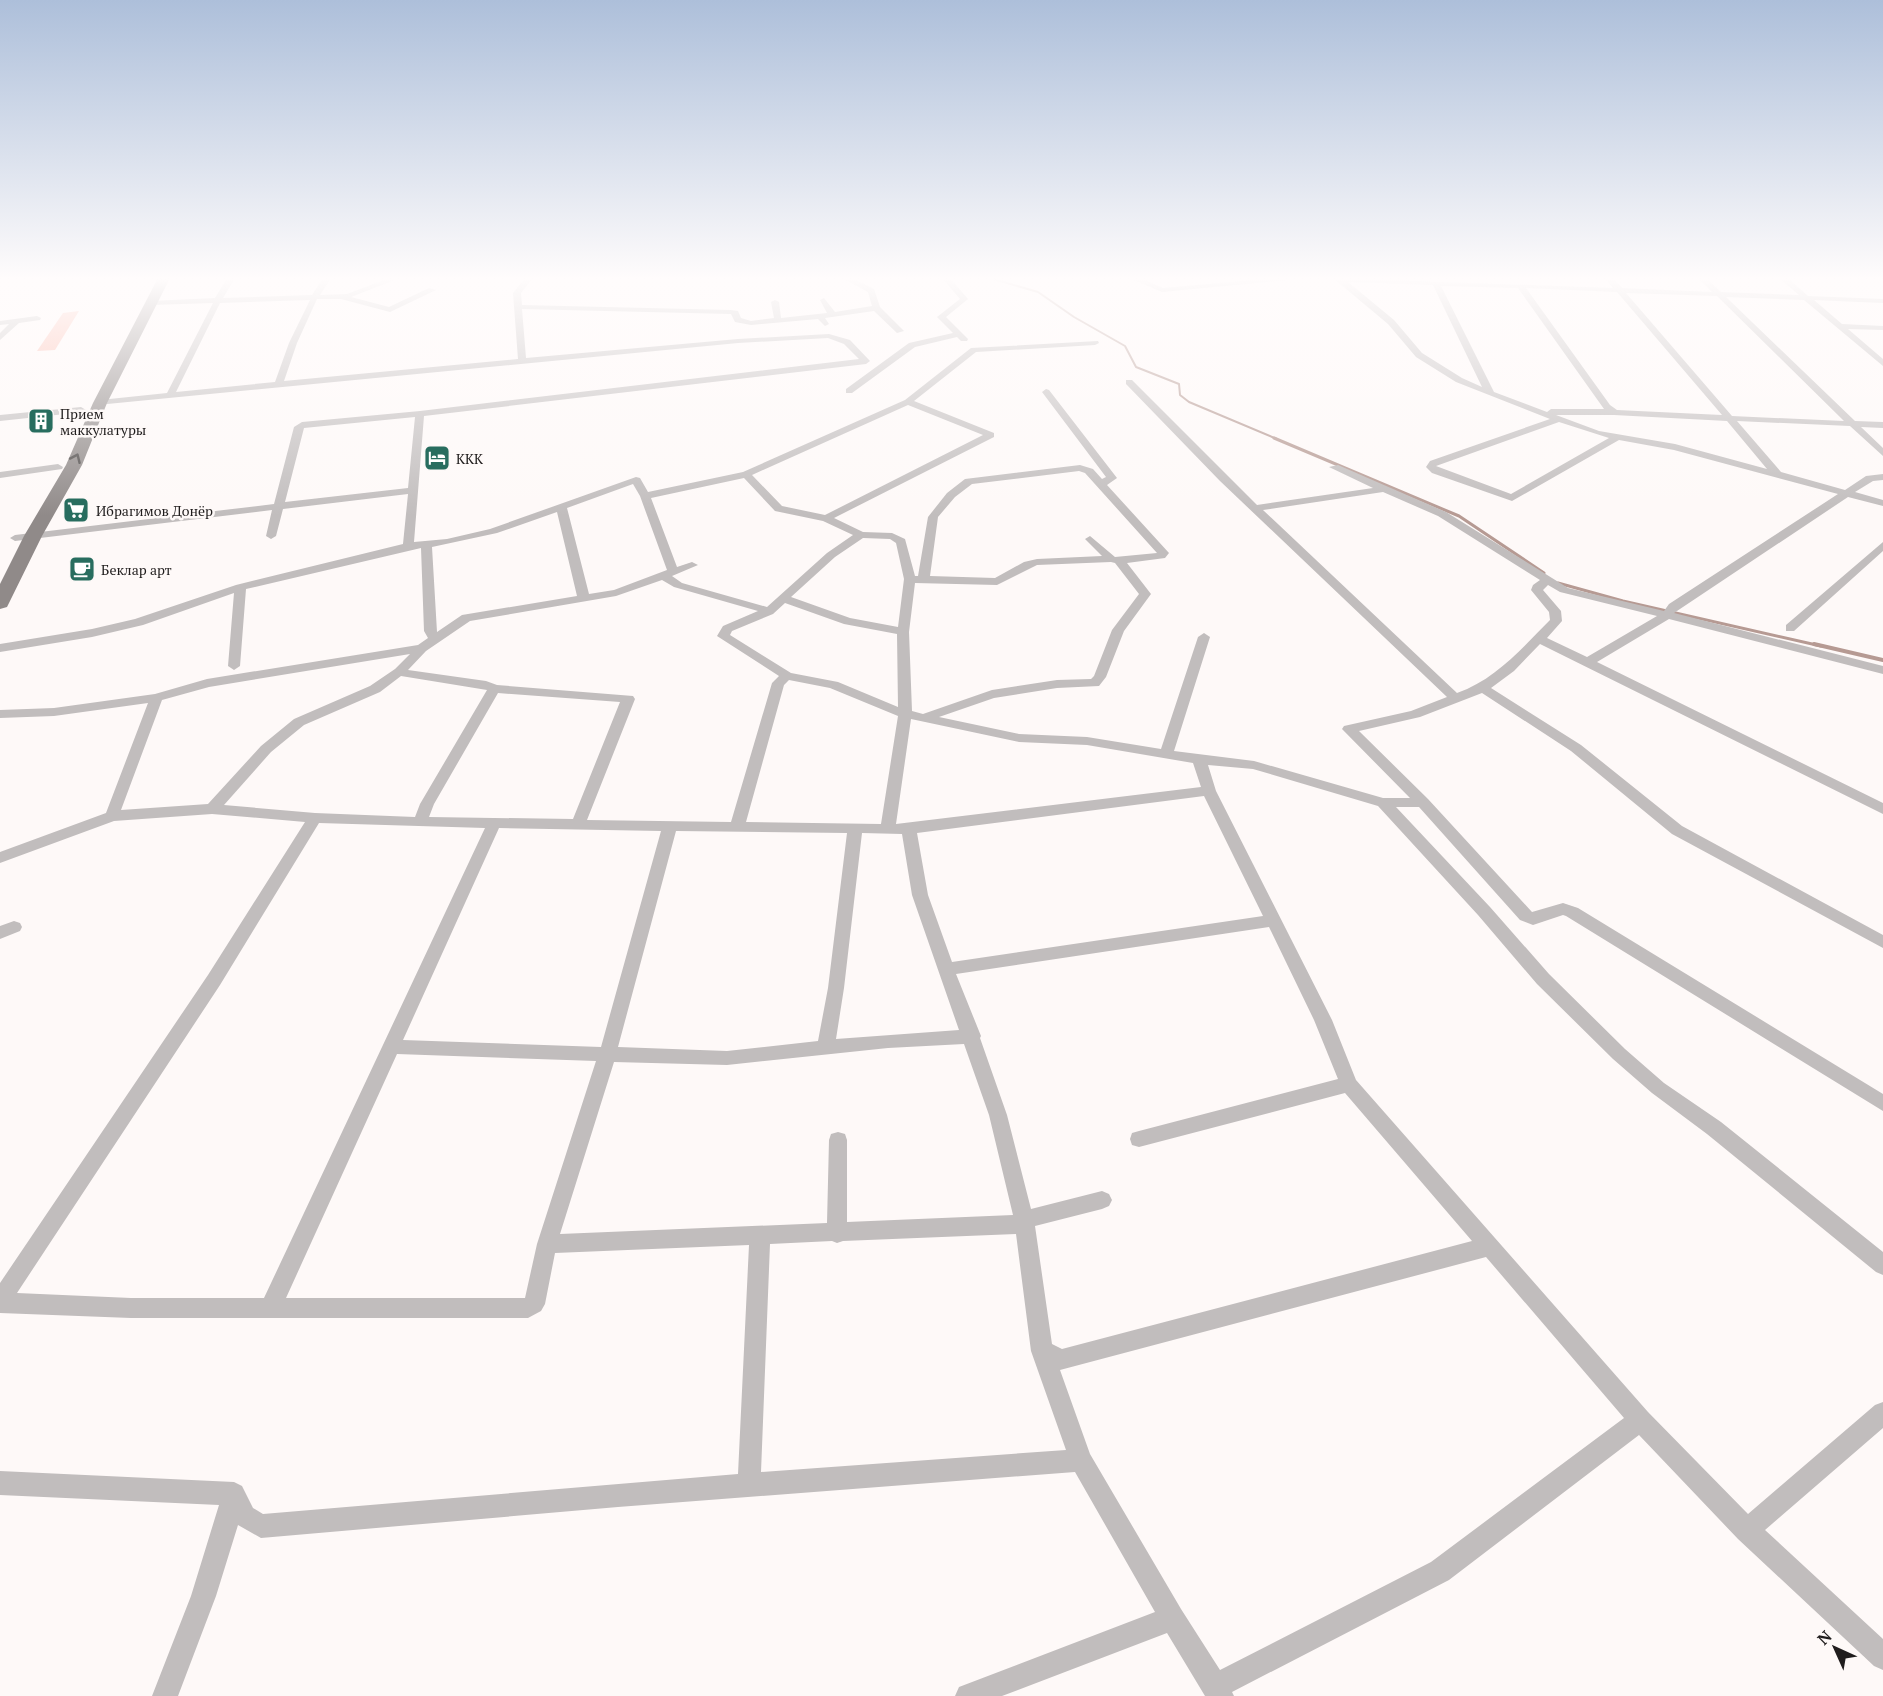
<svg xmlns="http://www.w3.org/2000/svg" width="1883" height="1696" font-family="'PT Serif',serif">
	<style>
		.green { fill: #fab5a7 }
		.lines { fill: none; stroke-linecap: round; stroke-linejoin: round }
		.stream-far2 { stroke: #b69a93; stroke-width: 2 }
		.stream-far1 { stroke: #b69a93; stroke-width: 3 }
		.stream { stroke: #b69a93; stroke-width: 4 }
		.minor { fill: #c1bdbd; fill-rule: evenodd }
		.primary { fill: #908a89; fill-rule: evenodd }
		.oneway { stroke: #4d4948 }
		.labels { text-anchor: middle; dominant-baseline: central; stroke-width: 5; stroke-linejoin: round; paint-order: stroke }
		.far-poi-label { font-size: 14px; fill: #201d1d; stroke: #fef9f8; text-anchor: start }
	</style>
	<rect width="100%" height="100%" fill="#fef9f8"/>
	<path class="green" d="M79 311 55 350 37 351 63 313Z"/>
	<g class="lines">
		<path class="stream-far2" d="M990 278 1038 292 1074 317 1125 346 1136 367 1179 384 1180 395 1189 402 1277 439"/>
		<path class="stream-far1" d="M1274 438 1459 516 1544 573
			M1558 583 1623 601 1821 646"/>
		<path class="stream" d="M1814 644 1883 660"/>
		<path class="minor" d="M227 278H235L223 298 312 295 323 278H331L320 295 347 294 389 278H400L351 297 389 307 429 288 436 290 390 312 341 299H317L297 343 284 381 518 359 513 293 525 278H533L521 293 522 305 731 310 738 311 741 318 751 321 774 318 771 302 775 300 779 302 781 318 827 313 820 300 824 298 835 312 872 306 868 292 842 278H852L874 289 880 307 904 331 897 333 874 311 825 318 829 324 825 326 818 319 751 325 735 322 731 314 522 309 526 358 738 339 829 334 850 340 870 361 866 364 424 416 414 542 447 539 490 529 636 477 640 478 648 492 743 472 905 400 971 348 1098 341 1099 343 1095 345 976 352 914 401 994 433V437L834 518 863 532 892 533 905 539 915 576H918L928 517 947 493 965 479 1080 465 1093 469 1102 479 1106 477 1042 392 1046 389 1049 390 1117 478 1107 485 1169 553 1165 558 1127 563 1151 594 1124 631 1106 677 1099 686 1057 688 994 698 939 717 1019 734 1087 737 1161 749 1198 637 1204 633 1210 637 1174 751 1254 761 1383 798H1410L1342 729 1344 726 1411 711 1447 697 1220 481 1126 384V380H1132L1257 505 1373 488 1329 467 1338 465 1446 512 1568 588 1664 611 1669 604 1838 494 1674 450 1619 440 1512 501 1432 473 1426 467 1430 461 1550 419 1456 382 1416 357 1388 324 1333 278 1613 288 1605 278H1613L1622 288 1712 292 1698 278H1706L1721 292 1799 295 1779 278H1788L1808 296 1883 299V303L1814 300 1842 324 1883 326V330L1848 329 1883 359V366L1804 300 1726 297 1855 421 1883 422V428L1861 427 1883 448V456L1850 426 1737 421 1781 472 1845 490 1866 476 1883 474V480L1873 481 1855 492 1883 500V506L1848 497 1674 613 1883 666V674L1669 619 1597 662 1883 803V814L1540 644 1514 671 1491 688 1581 745 1682 826 1883 935V948L1672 834 1571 751 1482 693 1420 717 1359 731 1428 799 1532 912 1563 903 1578 908 1883 1094V1111L1566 916 1563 915 1533 925 1520 920 1419 807H1396L1490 907 1549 974 1625 1049 1664 1083 1721 1122 1883 1252V1275L1876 1272 1707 1134 1652 1093 1613 1059 1537 984 1478 915 1378 806 1253 769 1208 765 1216 791 1332 1020 1356 1080 1648 1412 1748 1514 1875 1405 1883 1402V1428L1765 1530 1883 1639V1670L1874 1666 1738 1539 1639 1435 1449 1580 1232 1692 1234 1696H1205L1167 1633 1002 1696H955L959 1687 1155 1612 1075 1472 618 1507 261 1538 238 1525 216 1596 178 1696H152L191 1596 219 1505 0 1495V1471L234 1482 242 1486 253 1508 263 1514 738 1474 749 1245 555 1253 545 1304 541 1311 528 1318H131L0 1313V1283L208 975 305 822 212 814 114 821 0 863V852L106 813 148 703 54 716 0 718V710L54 708 155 694 207 679 418 645 428 638 424 631 421 548 246 589 240 666 234 670 228 666 234 593 143 625 92 637 0 652V644L92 629 135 619 236 585 403 544 408 494 283 509 276 536 271 539 266 536 272 510 15 541 10 538 15 535 274 504 294 427 302 422 420 411 859 359 844 344 828 338 738 343 97 405V401L100 400 167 393 213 303 151 305 147 303 151 301 215 298ZM1348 282 1433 285 1482 387 1462 378 1422 353 1394 320ZM1441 286 1518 288 1604 409H1551L1547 412 1494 392ZM1526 288 1617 292 1722 415 1617 410 1610 405ZM1626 293 1717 296 1844 421 1732 416ZM310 300 289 343 275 382 176 392 220 303ZM908 405 983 435 825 515 782 506 752 475ZM1556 415H1614L1727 421 1767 469 1675 444 1599 431ZM415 417 408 488 285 502 304 428ZM1559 422 1609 438 1511 494 1436 466ZM1079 471 1085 473 1157 553 1115 557 1090 536 1085 539 1102 556 1037 559 1024 562 995 578 930 576 938 517 955 497 972 484ZM744 478 775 511 823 521 853 535 827 553 767 607 682 583 672 576 698 565 692 562 677 567 651 498ZM633 484 640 496 667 570 614 590 589 594 567 508ZM1383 492 1438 516 1540 580 1533 585 1531 590 1549 612 1550 620C1521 649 1496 679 1457 693L1263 510ZM557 512 577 596 462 615 437 632 432 547 497 533ZM863 538 890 539 896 543 904 579 898 627 850 618 791 597 835 557ZM1111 562 1115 563 1139 594 1112 630 1094 676 1091 679 1057 680 992 690 923 714 912 711 909 632 915 583 997 585 1037 565ZM662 580 674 587 758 611 723 626 717 636 779 676 772 683 731 822 587 820 635 699 633 696 497 685 486 681 408 670 426 651 470 621 616 596ZM1548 585 1560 592 1657 616 1587 657 1547 638 1562 621 1561 611 1543 590ZM785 603 844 624 897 634 898 707 838 682 791 673 730 635 732 631 773 614ZM410 654 395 669 370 686 294 719 261 746 208 804 121 810 162 700 209 687ZM401 676 487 690 420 804 415 817 315 813 224 805 271 752 304 725 380 692ZM789 680 830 688 898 716 881 824 746 822 784 685ZM498 693 620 702 573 819 429 817 434 804ZM911 719 1019 742 1087 745 1193 763 1201 787 896 824ZM1204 796 1263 916 952 962 928 895 917 833ZM319 823 485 828 264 1298H131L17 1293 220 985ZM499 828 661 831 601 1047 403 1040ZM676 831 847 833 828 988 818 1041 727 1051 618 1047ZM862 833 902 834 912 895 959 1030 836 1039 844 988ZM1269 927 1314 1020 1338 1079 1139 1131 1132 1133 1130 1139 1132 1145 1139 1147 1345 1093 1472 1241 1062 1349 1052 1344 1035 1226 1102 1209 1109 1206 1112 1200 1109 1194 1102 1191 1031 1209 1007 1115 980 1038 981 1036 956 974ZM964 1044 989 1115 1013 1215 847 1222V1140L845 1134 838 1132 831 1134 829 1140 827 1223 560 1234 614 1062 727 1065 888 1048ZM397 1054 596 1061 537 1244 525 1298H286ZM1016 1234 1031 1351 1066 1450 761 1472 770 1244 832 1241 837 1243 843 1241ZM1486 1257 1624 1418 1431 1562 1220 1670 1181 1609 1090 1454 1060 1370Z
			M942 278H950L968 299 946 317 968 339 967 341H961L957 337 915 347 852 393H846V389L909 343 953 333 937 317 960 299Z
			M1129 278H1140L1163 288 1276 278H1308L1162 292Z
			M37 316 41 318 40 320 19 323 0 340V333L9 324 0 325V321Z
			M81 407 86 410 84 412 0 421V415Z
			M58 464 63 467 62 469 0 478V472Z
			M1883 542V551L1794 631H1786V625Z
			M14 921 20 923 22 927 20 931 0 939V926Z"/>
		<path class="primary" d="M158 278H170L107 403 82 465 42 536 9 603 7 607 0 609V584L24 536 66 465 93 403Z"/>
	</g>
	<defs><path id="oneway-chevron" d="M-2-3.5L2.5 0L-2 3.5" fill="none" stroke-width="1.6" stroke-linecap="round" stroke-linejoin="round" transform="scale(1.5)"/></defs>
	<use class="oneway" href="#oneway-chevron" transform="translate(76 458) rotate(-66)"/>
	<linearGradient id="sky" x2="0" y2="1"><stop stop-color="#adbfda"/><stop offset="0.54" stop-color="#fffcfc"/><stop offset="1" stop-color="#fffcfc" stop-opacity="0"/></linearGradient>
	<rect width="1883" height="516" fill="url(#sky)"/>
	<defs>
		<symbol id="building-square" viewBox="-11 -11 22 22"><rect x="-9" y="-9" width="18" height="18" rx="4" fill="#286d5f" stroke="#fef9f8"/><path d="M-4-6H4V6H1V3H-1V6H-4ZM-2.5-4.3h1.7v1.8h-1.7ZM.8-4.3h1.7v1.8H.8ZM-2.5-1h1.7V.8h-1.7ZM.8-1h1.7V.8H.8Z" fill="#fff"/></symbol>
		<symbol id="hotel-square" viewBox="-11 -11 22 22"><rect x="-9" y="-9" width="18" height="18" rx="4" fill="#286d5f" stroke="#fef9f8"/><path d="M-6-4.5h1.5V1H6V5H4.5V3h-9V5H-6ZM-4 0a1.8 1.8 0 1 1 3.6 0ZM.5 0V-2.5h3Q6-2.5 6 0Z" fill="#fff"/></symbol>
		<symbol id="supermarket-square" viewBox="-11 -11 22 22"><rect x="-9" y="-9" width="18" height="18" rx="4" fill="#286d5f" stroke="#fef9f8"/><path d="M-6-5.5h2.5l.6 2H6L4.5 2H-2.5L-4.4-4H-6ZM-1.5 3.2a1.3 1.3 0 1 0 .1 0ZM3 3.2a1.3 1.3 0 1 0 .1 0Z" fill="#fff"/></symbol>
		<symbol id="cafe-square" viewBox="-11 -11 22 22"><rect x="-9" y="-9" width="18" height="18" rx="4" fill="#286d5f" stroke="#fef9f8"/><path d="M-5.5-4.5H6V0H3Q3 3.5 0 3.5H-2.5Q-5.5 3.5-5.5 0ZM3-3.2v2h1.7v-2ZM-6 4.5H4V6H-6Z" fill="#fff"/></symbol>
	</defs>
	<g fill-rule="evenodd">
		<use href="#building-square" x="26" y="406" width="30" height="30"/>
		<use href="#hotel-square" x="422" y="443" width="30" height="30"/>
		<use href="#supermarket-square" x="61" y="495" width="30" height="30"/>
		<use href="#cafe-square" x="67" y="554" width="30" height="30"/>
	</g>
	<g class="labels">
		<g class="far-poi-label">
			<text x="60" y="413">Прием<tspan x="60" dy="16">маккулатуры</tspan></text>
			<text x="456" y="458">ККК</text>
			<text x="96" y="510">Ибрагимов Донёр</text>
			<text x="101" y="569">Беклар арт</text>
		</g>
	</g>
	<g transform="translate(1835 1648) rotate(315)" stroke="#fef9f8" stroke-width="4.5" paint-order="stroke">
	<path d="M0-4.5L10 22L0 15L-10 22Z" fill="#201d1d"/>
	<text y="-9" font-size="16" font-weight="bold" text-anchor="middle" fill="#201d1d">N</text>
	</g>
</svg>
